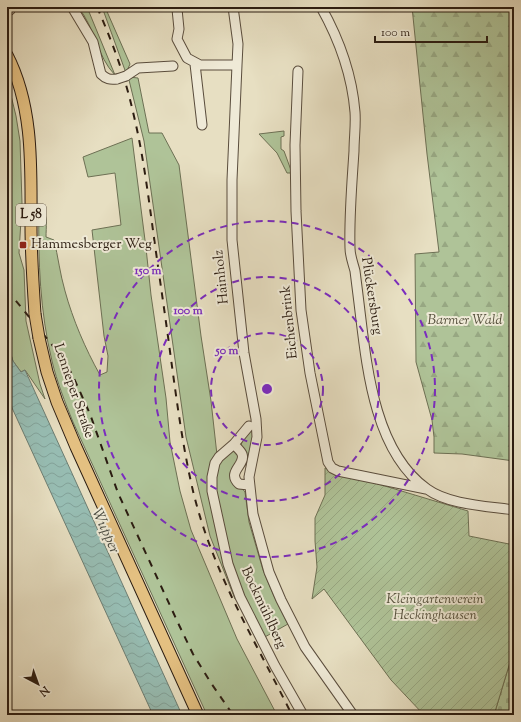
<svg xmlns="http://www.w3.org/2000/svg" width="521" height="722" font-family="'Sorts Mill Goudy',serif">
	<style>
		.grass { fill: #afc398; stroke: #6d7054 }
		.forest { fill: url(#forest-firs); stroke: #6d7054 }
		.cemetery { fill: url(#cemetery-stones); stroke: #6d7054 }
		.garden { fill: url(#garden-furrows); stroke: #6d7054 }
		.water { fill: url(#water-waves); stroke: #6c7d72 }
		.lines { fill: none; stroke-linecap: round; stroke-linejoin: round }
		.minor-casing { stroke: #5a4d3d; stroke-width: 11 }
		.major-casing { stroke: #2b1c11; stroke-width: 13 }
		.minor { stroke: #efead7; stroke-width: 9 }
		.major { stroke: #e4c081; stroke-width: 11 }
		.rail { stroke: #2b1c11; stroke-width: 2; stroke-dasharray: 7 7; stroke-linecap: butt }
		.minor-bridge-casing { stroke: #5a4d3d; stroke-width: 11; stroke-linecap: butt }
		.major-bridge-casing { stroke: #2b1c11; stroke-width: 13; stroke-linecap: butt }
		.minor-bridge { stroke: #efead7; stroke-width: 9 }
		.major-bridge { stroke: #e4c081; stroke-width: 11 }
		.ring { fill: none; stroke: #7b2cbf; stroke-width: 2; stroke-dasharray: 7 5 }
		.poi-dot { fill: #8f2418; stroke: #efead7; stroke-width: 1.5 }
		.labels { text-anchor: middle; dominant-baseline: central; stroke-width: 4; stroke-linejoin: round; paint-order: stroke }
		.shield { fill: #efead7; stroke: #665a4c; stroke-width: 1 }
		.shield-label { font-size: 13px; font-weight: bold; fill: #2b1c11 }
		.poi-label { font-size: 14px; fill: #2b1c11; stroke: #efead7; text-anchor: start }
		.street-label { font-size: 14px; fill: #2b1c11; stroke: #efead7 }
		.park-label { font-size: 14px; font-style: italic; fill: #534e3a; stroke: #efead7 }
		.water-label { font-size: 15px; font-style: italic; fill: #4b4c42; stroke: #efead7 }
		.centre { fill: #7b2cbf; stroke: #efead7; stroke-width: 2 }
		.ring-label { font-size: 12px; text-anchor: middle; font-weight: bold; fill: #7b2cbf; stroke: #efead7; stroke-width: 4; stroke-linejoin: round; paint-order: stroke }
	</style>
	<defs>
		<pattern id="forest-firs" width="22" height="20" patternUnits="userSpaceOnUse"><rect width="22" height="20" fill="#afc398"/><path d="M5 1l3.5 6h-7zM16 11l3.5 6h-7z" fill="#97a782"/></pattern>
		<pattern id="cemetery-stones" width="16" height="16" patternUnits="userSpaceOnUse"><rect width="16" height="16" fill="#afc398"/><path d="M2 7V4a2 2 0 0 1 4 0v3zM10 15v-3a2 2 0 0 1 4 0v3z" fill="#97a782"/></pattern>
		<pattern id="garden-furrows" width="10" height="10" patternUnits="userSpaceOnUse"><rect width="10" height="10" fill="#afc398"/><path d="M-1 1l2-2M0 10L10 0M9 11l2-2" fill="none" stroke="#97a782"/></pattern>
		<pattern id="water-waves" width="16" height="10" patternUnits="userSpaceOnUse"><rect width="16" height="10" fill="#97bdb3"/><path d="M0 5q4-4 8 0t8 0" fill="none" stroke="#82a299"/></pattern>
	</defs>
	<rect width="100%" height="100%" fill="#e7dfc2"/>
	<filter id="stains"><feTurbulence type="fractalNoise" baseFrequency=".005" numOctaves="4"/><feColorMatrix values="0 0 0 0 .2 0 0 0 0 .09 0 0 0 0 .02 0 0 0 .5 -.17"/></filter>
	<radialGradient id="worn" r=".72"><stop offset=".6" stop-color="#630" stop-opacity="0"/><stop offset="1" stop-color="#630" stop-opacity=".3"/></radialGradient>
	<path class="grass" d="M78 7H87L115 75C97 57 95 27 78 7Z
		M102 7H105L130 64 126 73Z
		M129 77 138 78 149 133H162L179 165 201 336 211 401 217 455 210 469 237 599H235L210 536 186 437 144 141 129 80 127 79Z
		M7 79 16 116 20 141 22 203 19 253 24 270 26 321 40 384 45 399 25 370 21 372 13 361 7 342Z
		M284 131V136L281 137V149L284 151 292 173H287L277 153 259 134Z
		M132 138 146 248 151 295 166 398 170 442 180 491 191 530 237 639 277 715H207L73 422C65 402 57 382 52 361 40 312 38 261 39 210L42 208C48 215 46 228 46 237L54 240C58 256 60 274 65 291 73 320 85 348 100 375L107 372 108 356 104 336 92 230 121 225 115 173 88 177 83 157Z
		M254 424V433L247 465 243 463 246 452 241 445 242 442Z
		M231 451H236L239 458 233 467 230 474 245 492 249 522 263 570 274 596 288 624 263 638 250 612 231 564 214 490 217 465Z"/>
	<path class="forest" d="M412 7H514V461L462 454 434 453V437L432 420 416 362 415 254 439 252 427 154Z"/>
	<path class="cemetery" d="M514 649V715H494Z"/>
	<path class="garden" d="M325 468 468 511 469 536 514 545V649L494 715H424L391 680 324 589 312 599 317 567 315 541V518L325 495Z"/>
	<path class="water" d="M7 342 13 361 21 372 25 370 182 715H153L7 397Z"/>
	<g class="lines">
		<defs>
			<path id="minor" d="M72 7 93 42 101 74C106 79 110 80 117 79
				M233 7 238 44 237 65
				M321 7C339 39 352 75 355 112 356 125 354 138 354 151 352 183 349 216 350 248 350 256 353 263 355 271 356 279 357 287 358 295 366 357 371 449 427 489 449 505 487 506 514 510
				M177 9 179 29 177 39 187 58 200 65H237L232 180V240L244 353 256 419 257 437 249 477 253 514 269 572 281 600 305 647 353 715
				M7 12 10 10 9 7
				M195 64 202 125
				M298 71 295 145 296 211 301 310 310 373 328 462 332 468 338 471 426 489
				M126 76 138 68 173 66
				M249 426 234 444 219 457 215 463 212 477V491L228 564 240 597 275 666 303 715
				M234 444C236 447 241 451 242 454 246 465 226 472 239 484L249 485
				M7 714V715"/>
			<path id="major" d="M7 55C34 107 31 169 31 226 31 255 33 284 35 314
				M39 338 47 372 57 402 76 447 198 715"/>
		</defs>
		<use href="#minor" class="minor-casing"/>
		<use href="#major" class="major-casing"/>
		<use href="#minor" class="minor"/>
		<use href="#major" class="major"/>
		<path class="rail" d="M97 7C112 41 125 76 133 112 142 149 147 186 152 223 158 268 165 313 171 359 177 403 183 448 193 491 213 574 255 640 292 715
			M7 290 53 346 72 374 90 414 118 493 179 625 193 654 211 683 233 715"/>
		<defs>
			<path id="minor-bridge" d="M117 79 126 76"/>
			<path id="major-bridge" d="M35 314 39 338"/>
		</defs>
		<use href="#minor-bridge" class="minor-bridge-casing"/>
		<use href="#major-bridge" class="major-bridge-casing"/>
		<use href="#minor-bridge" class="minor-bridge"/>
		<use href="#major-bridge" class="major-bridge"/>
	</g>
	<g class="ring">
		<circle cx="267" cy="389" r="56"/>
		<circle cx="267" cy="389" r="112"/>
		<circle cx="267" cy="389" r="168"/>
	</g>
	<rect class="poi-dot" x="19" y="241" width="8" height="8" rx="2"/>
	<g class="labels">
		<rect class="shield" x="16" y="204" width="30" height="22" rx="3"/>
		<g class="shield-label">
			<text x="31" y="215">L 58</text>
		</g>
		<g class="poi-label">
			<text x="31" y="245">Hammesberger Weg</text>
		</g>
		<g class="street-label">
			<text transform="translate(222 277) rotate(-96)">Hainholz</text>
			<text transform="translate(371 296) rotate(81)">Plückersburg</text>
			<text transform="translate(290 322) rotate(-96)">Eichenbrink</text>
			<text transform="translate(73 391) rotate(71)">Lenneper Straße</text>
			<text transform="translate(263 608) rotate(65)">Bockmühlberg</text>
		</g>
		<g class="park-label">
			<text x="465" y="321">Barmer Wald</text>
			<text x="435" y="600">Kleingartenverein<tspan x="435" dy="16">Heckinghausen</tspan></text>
		</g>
		<g class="water-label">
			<text transform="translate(105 531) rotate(66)">Wupper</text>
		</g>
	</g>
	<circle cx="267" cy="389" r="6" class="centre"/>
	<g class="ring-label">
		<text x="148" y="274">150 m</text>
		<text x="188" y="314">100 m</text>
		<text x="227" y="354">50 m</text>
	</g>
	<rect width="521" height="722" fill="none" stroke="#e7dfc2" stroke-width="24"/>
	<rect x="8" y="8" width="505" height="706" fill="none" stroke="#2b1c11" stroke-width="2"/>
	<rect x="12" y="12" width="497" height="698" fill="none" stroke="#2b1c11"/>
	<g transform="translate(38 684) rotate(139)" stroke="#efead7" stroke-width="3" paint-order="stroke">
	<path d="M0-3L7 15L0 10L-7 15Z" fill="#2b1c11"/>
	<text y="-6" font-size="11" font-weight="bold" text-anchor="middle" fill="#2b1c11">N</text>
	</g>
	<path d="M375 36v6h112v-6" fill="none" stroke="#2b1c11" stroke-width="2"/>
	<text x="381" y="36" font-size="12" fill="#2b1c11" stroke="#efead7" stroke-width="3" paint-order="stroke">100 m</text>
	<rect width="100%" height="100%" filter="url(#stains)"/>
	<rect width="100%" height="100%" fill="url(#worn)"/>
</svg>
